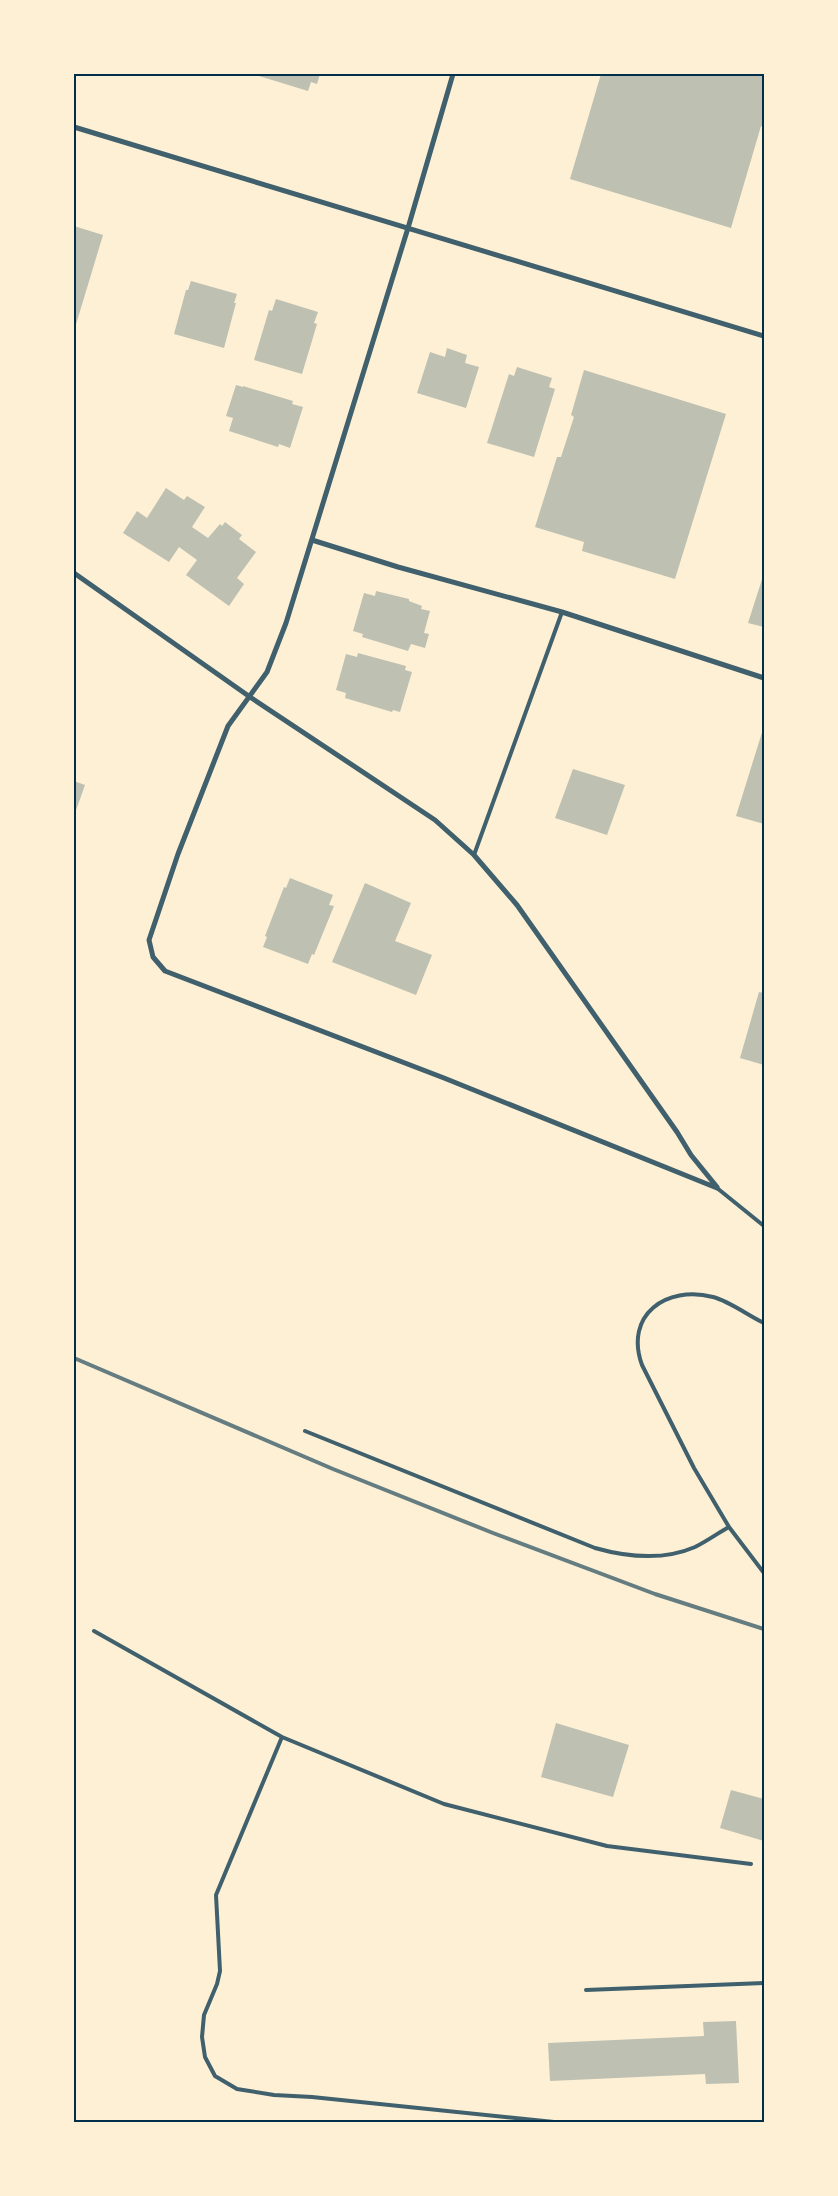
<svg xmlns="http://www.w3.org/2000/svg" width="838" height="2196" font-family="'Golos Text',sans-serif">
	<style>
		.building { fill: #bec0b2 }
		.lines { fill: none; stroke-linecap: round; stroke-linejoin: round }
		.service { stroke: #3f606c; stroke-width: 4 }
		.minor { stroke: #3f606c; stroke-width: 5 }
		.rail { stroke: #657d81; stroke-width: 4 }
		.neatline { fill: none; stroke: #003049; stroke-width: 2 }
	</style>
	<rect width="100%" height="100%" fill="#fdf0d5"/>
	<path class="building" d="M260 74H320L317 84 311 82 308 91 259 76Z
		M601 74H764V127L761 126 731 228 570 179Z
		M74 226 103 235 74 331Z
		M191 281 237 294 234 303H236L224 348 174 334 186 290H188Z
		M276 299 318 312 314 323 317 324 302 374 254 360 269 310 272 311Z
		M447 348 467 355 465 363 479 367 466 408 417 393 430 352 445 357Z
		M517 367 552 378 549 387 555 389 534 457 487 443 509 374 514 376Z
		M584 370 726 414 675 579 582 551 584 542 535 527 557 457H561L574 417 571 415Z
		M236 385 243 387V386L293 401 292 404 303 407 290 448 279 444 278 447 229 431 233 418 226 416Z
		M166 488 184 500 187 496 205 507 192 527 208 538 220 524 222 526 225 522 242 535 239 539 256 552 237 578 244 584 229 606 186 575 197 560 179 547 169 562 123 533 137 511 147 518Z
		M764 573V627L748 623Z
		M376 591 409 599V601L422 606 421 609 430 611 424 633 429 634 425 648 411 644 408 651 362 637 363 634 353 631 364 593 375 596Z
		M358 653 406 666 405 670 412 672 400 712 393 710 392 712 345 698 346 693 336 690 346 654 357 657Z
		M764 726V824L736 816Z
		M573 769 625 785 607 835 555 818Z
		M74 781 85 785 74 816Z
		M290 878 333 895 329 905 334 906 314 955 312 954 308 964 263 947 267 937 265 936 284 887 286 888Z
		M365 883 411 903 395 941 432 955 416 995 332 962Z
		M759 992 764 993V1065L740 1058Z
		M556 1723 629 1745 613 1797 541 1777Z
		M731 1790 764 1799V1841L720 1828Z
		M736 2021 739 2083 706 2084 705 2074 550 2081 548 2043 704 2036 703 2022Z"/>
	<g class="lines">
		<path class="service" d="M474 855 562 612
			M717 1188 764 1226
			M764 1323C749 1316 729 1301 713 1297 666 1285 624 1315 642 1365L694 1468 729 1527 764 1573
			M305 1431 595 1548C627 1557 663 1561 695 1547 707 1541 718 1533 729 1527
			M94 1631 282 1737 444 1804 607 1846 751 1864
			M282 1737 216 1895 220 1971 217 1984 204 2015 202 2037 205 2057 215 2076 237 2089 274 2095 312 2097 554 2122
			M586 1990 764 1983"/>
		<path class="minor" d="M453 74 408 228 286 623 267 672 228 726 178 854 149 940 153 957 165 971 444 1078 717 1188
			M74 127 764 336
			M312 540 398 567 562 612 764 678
			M74 573 250 697 435 820 474 855 517 905 677 1132 691 1155 717 1187"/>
		<path class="rail" d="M74 1358 333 1469 493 1533 655 1594 764 1629"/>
	</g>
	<rect width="838" height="2196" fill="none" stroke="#fdf0d5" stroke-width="150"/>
	<rect x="75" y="75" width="688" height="2046" class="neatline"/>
</svg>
